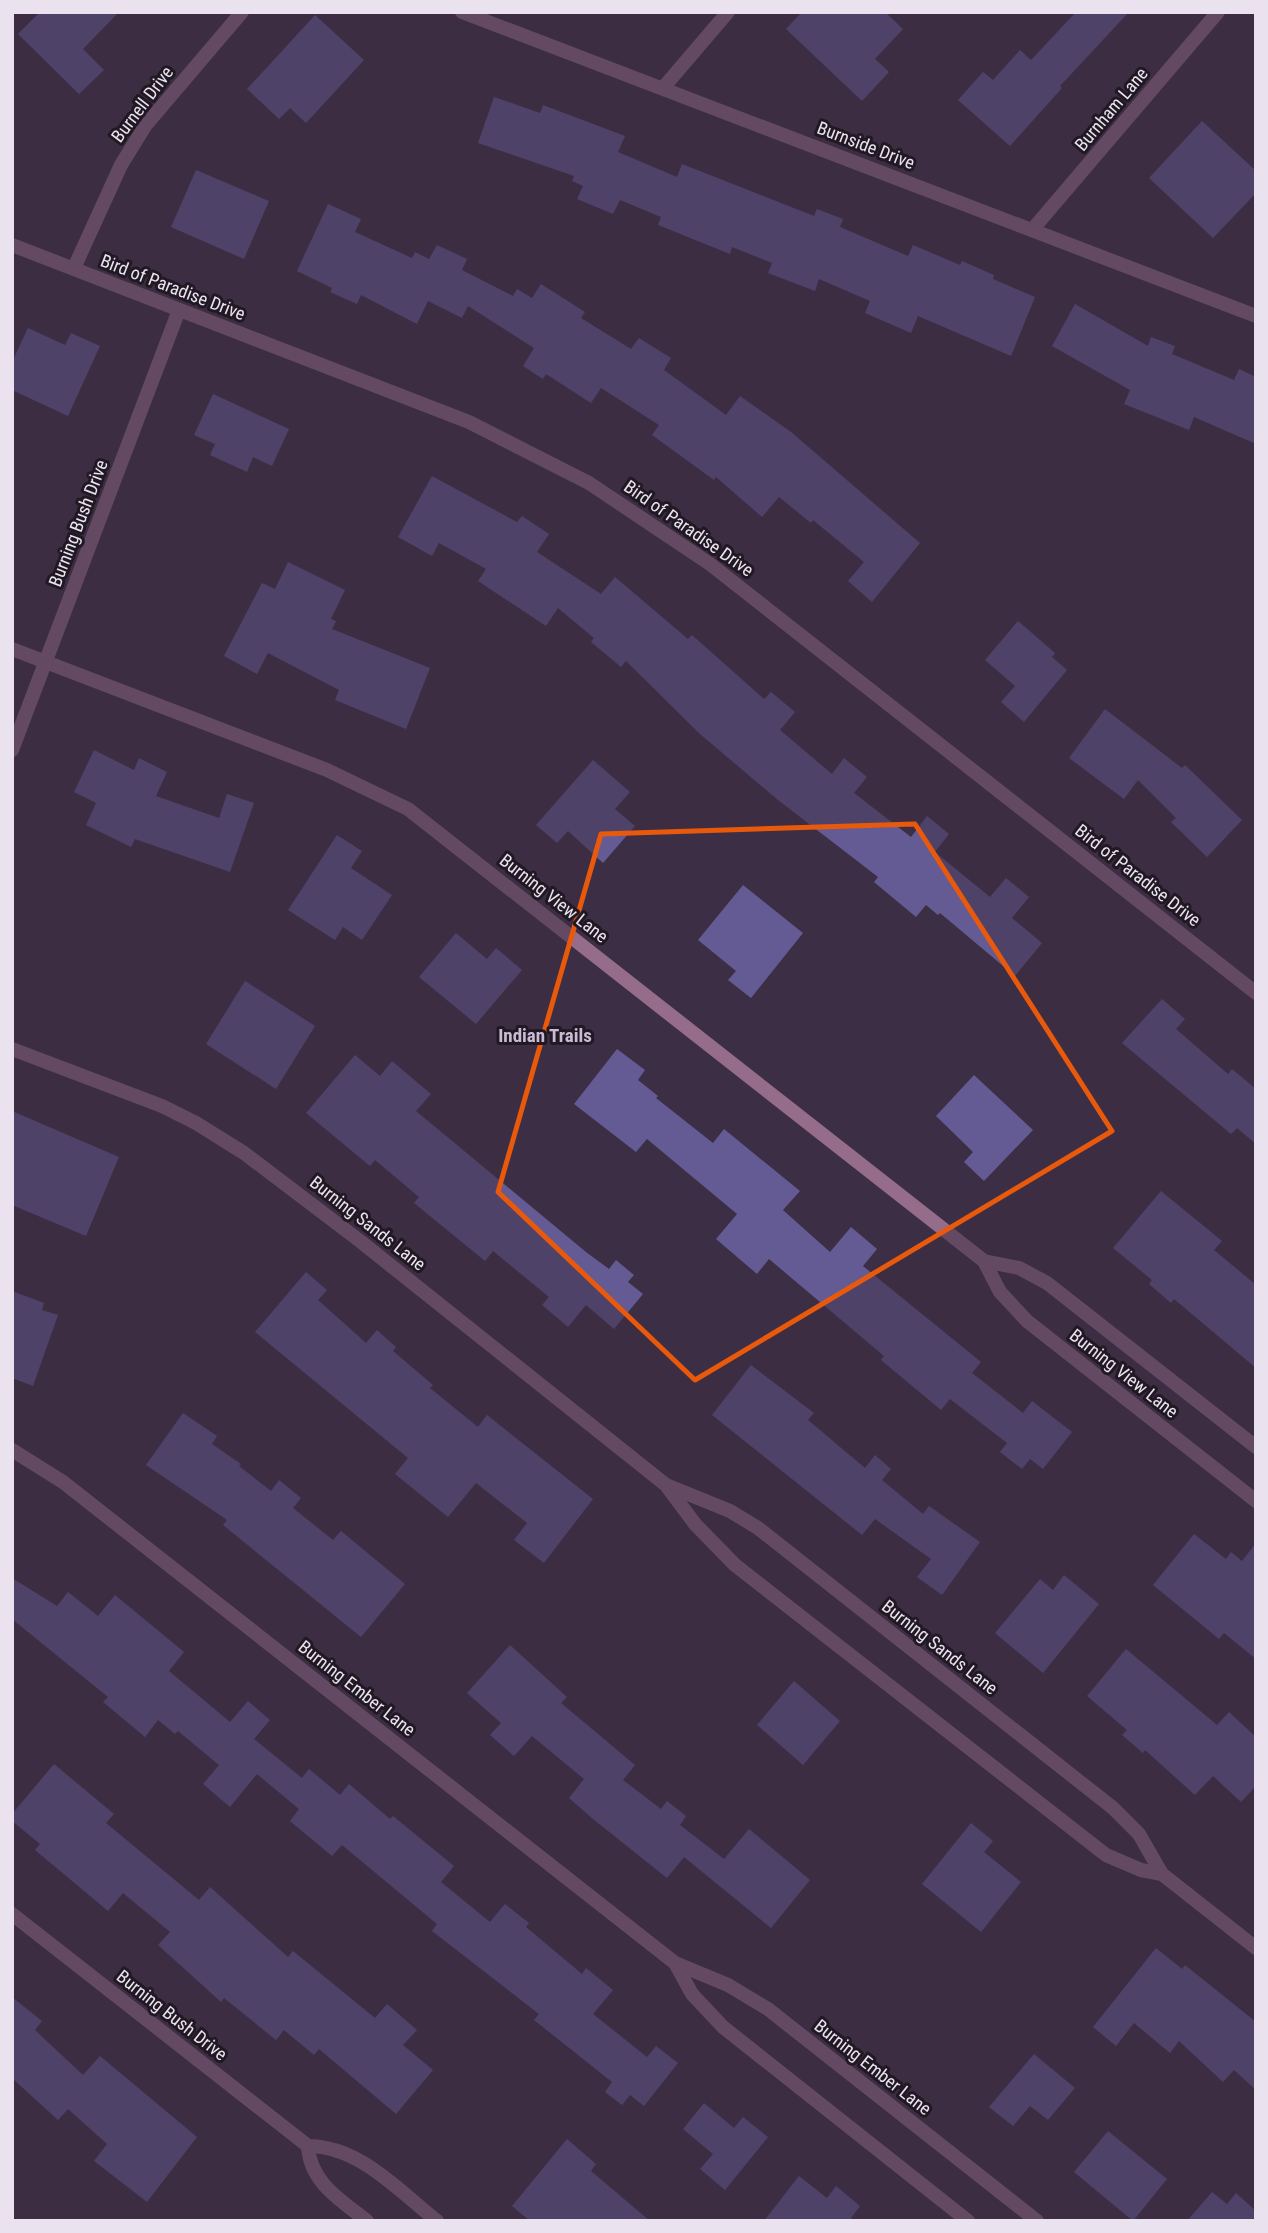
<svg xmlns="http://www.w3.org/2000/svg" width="1268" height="2233" font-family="'Roboto Condensed',sans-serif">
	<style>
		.building { fill: #655b94 }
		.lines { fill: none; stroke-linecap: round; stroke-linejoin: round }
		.minor { stroke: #956c8a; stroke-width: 14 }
		.tertiary { stroke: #956c8a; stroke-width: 14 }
		.marked { fill: none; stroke: #e8590c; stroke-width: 5; stroke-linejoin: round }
		.labels { text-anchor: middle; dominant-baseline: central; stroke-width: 6; stroke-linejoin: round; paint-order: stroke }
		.street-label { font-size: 18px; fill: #ebe2f0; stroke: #201923 }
		.neighbourhood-label { font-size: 19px; font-weight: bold; fill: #cbbad5; stroke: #201923 }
	</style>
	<rect width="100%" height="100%" fill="#3c2e44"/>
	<path class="building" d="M40 12H119L83 49 104 70 79 94 18 34Z
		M802 12H885L903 29 875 59 889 72 862 101 786 29Z
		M1076 12H1129L1060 86 1062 88 1010 146 958 100 983 72 993 80 1020 50 1031 60Z
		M315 15 364 60 306 123 290 108 279 119 247 89Z
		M494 97 540 113 543 105 625 136 618 152 677 177 682 164 814 216 817 209 843 219 840 227 908 256 913 245 960 265 962 261 994 275 993 279 1035 297 1011 356 918 316 911 333 865 313 870 301 819 279 815 291 768 273 772 263 732 247 730 254 658 225 661 217 620 200 613 214 577 199 583 186 572 181 574 176 478 143Z
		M1202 121 1256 171V193L1213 238 1149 178Z
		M196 170 269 201 244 259 171 227Z
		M328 204 361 219 355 232 412 258 415 252 429 259 437 245 467 259 462 270 513 296 517 289 532 298 541 284 585 312 581 318 631 349 639 338 671 358 664 370 726 415 740 396 791 432 920 543 872 602 848 581 864 562 813 520 811 523 779 497 762 517 716 477 714 480 652 435 659 425 601 388 591 403 546 374 543 379 523 366 534 348 468 306 462 318 428 301 417 324 361 295 357 304 330 292 332 288 297 271Z
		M1075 304 1148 346 1151 337 1175 346 1172 354 1234 380 1239 369 1256 377V444L1194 417 1189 430 1124 404 1130 390 1052 346Z
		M28 328 65 345 71 333 100 346 68 416 12 390V362Z
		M213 394 289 429 272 466 253 457 247 472 210 455 215 444 194 435Z
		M432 476 517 522 522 516 549 534 537 552 601 594 615 577 688 639 692 635 764 699 771 692 795 712 780 730 832 774 844 758 867 777 854 793 911 837 927 816 949 834 935 852 990 897 1006 878 1029 897 1012 918 1042 943 1015 976 940 913 938 915 926 905 916 917 874 882 878 877 778 800 700 734 626 661 621 667 591 642 594 638 558 608 546 626 478 581 486 569 439 543 432 556 398 537Z
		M288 562 345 590 331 619 336 621 332 629 430 668 406 729 335 700 339 690 268 653 257 674 224 656 262 583 275 589Z
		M1018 621 1055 653 1052 657 1067 670 1024 722 1001 702 1015 686 985 660Z
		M1105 709 1182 768 1185 765 1242 820 1207 857 1171 822 1176 818 1138 780 1124 799 1069 758Z
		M94 750 134 770 139 758 167 772 156 796 219 818 227 794 254 803 230 872 135 839 131 847 86 825 96 803 74 792Z
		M593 760 630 792 615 809 635 826 603 863 568 831 557 843 536 825Z
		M337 835 362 851 351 868 392 895 362 940 343 927 335 940 288 910Z
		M743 885 803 933 751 998 728 980 736 971 698 940Z
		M456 933 487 959 496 948 522 970 476 1024 419 977Z
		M245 981 315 1026 276 1089 206 1044Z
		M1162 999 1185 1019 1176 1029 1228 1074 1232 1069 1256 1089V1144L1237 1128 1231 1134 1122 1043Z
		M617 1049 645 1070 638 1080 658 1096 656 1098 713 1143 724 1129 800 1191 783 1210 830 1252 851 1227 877 1249 863 1266 981 1362 972 1373 1023 1413 1032 1401 1072 1432 1043 1469 1030 1459 1022 1469 1000 1452 1007 1443 950 1399 941 1410 881 1360 884 1356 769 1259 757 1274 716 1239 737 1214 647 1139 636 1152 574 1104Z
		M355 1055 380 1076 392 1061 431 1094 416 1111 586 1252 609 1269 616 1260 634 1275 628 1282 643 1294 614 1329 586 1305 568 1327 542 1305 549 1297 493 1251 485 1261 414 1203 419 1197 375 1160 370 1166 306 1113Z
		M974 1075 1033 1130 984 1181 964 1162 973 1152 936 1116Z
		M12 1111 119 1157 86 1236 12 1205Z
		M1161 1191 1222 1241 1214 1250 1256 1285V1368L1174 1299 1171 1303 1149 1284 1152 1280 1113 1248Z
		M306 1272 327 1290 318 1300 366 1343 377 1330 396 1347 393 1351 433 1385 430 1388 478 1427 487 1415 593 1499 544 1563 514 1540 527 1523 476 1483 448 1517 395 1474 408 1458 255 1332Z
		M12 1291 44 1303 42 1310 58 1315 33 1386 12 1378Z
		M751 1365 814 1413 808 1420 865 1468 875 1455 891 1469 882 1480 923 1514 929 1506 980 1542 942 1595 917 1577 931 1559 875 1519 862 1535 712 1415Z
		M183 1413 217 1436 212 1444 241 1464 239 1466 271 1491 279 1480 301 1498 293 1508 333 1540 341 1531 405 1584 361 1637 223 1525 227 1520 146 1465Z
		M1194 1534 1226 1559 1231 1552 1242 1561 1256 1543V1659L1224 1633 1219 1639 1153 1585Z
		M1064 1575 1099 1604 1043 1673 995 1633 1040 1579 1053 1590Z
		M12 1578 57 1606 68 1592 98 1616 115 1595 184 1652 169 1671 230 1722 248 1701 270 1720 254 1739 302 1778 309 1769 340 1795 349 1784 390 1819 393 1816 454 1866 441 1882 490 1922 505 1904 529 1923 526 1927 582 1974 586 1968 613 1990 593 2014 647 2057 656 2046 678 2063 644 2106 630 2095 622 2105 605 2092 612 2082 534 2020 539 2014 432 1931 437 1924 342 1845 332 1856 290 1821 299 1809 257 1774 230 1807 203 1784 219 1765 178 1731 175 1734 158 1720 145 1737 103 1702 108 1697 12 1619Z
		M510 1645 567 1697 561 1703 635 1765 623 1780 661 1809 667 1801 686 1816 680 1825 724 1859 749 1829 810 1880 771 1928 684 1857 667 1878 593 1819 569 1798 584 1779 532 1736 514 1756 490 1735 501 1723 467 1693Z
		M1126 1649 1217 1725 1229 1712 1256 1737V1786L1241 1802 1213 1776 1195 1795 1145 1750 1143 1753 1122 1735 1127 1730 1087 1696Z
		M794 1681 840 1721 803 1765 757 1725Z
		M54 1764 114 1814 106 1823 199 1900 210 1887 288 1957 293 1951 375 2018 387 2004 417 2030 403 2045 433 2070 396 2114 319 2049 314 2055 284 2030 276 2040 224 1998 221 2002 158 1945 170 1932 123 1893 108 1911 35 1850 40 1844 12 1821V1814Z
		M971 1823 993 1841 984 1852 1021 1882 981 1932 922 1884Z
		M1156 1948 1182 1969 1185 1965 1256 2022V2090L1234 2070 1223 2082 1179 2041 1170 2053 1134 2023 1116 2046 1093 2027Z
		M12 1997 42 2021 35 2030 83 2075 100 2056 197 2137 147 2202 94 2161 107 2144 68 2109 58 2120 12 2078Z
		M1034 2054 1075 2088 1048 2120 1030 2106 1013 2126 989 2107Z
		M704 2103 734 2128 743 2117 768 2137 725 2190 700 2169 713 2154 683 2129Z
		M1108 2131 1167 2179 1133 2221 1074 2172Z
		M567 2139 596 2164 591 2171 650 2221H530L512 2206Z
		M799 2176 827 2198 836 2186 860 2206 851 2218 854 2221H764Z
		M1212 2192 1227 2204 1236 2193 1256 2211V2221H1187Z"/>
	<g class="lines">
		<path class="minor" d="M462 12 1256 316
			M663 88 728 12
			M1032 230 1218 12
			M74 268 121 165 145 126 242 12
			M12 649 327 770 408 809 984 1261 1000 1292 1027 1321 1256 1501
			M12 750 179 310
			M12 1049 162 1106 196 1123 244 1153 360 1241 666 1485 695 1524 735 1565 1106 1855 1141 1870 1162 1874 1139 1834 1113 1808 758 1528 730 1511 666 1485
			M984 1261 1019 1268 1047 1283 1256 1447
			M12 1450 63 1482 675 1963
			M1162 1874 1256 1948
			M12 1914 308 2146C359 2146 398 2190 437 2221
			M308 2146C310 2183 341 2200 367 2221
			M968 2221 723 2027 692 1994 675 1963 728 1985 768 2009 1037 2221"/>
		<path class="tertiary" d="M12 245 469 422 589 483 710 564 1256 993"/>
	</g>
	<path d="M0 0H1268V2233H0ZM915 824 1112 1131 695 1380 498 1192 601 834Z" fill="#3c2e44" fill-opacity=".55" fill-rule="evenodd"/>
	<path class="marked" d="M915 824 1112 1131 695 1380 498 1192 601 834Z"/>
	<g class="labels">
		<g class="street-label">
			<text transform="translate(142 104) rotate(-53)">Burnell Drive</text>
			<text transform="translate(1111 109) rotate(-50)">Burnham Lane</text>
			<text transform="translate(866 145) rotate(21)">Burnside Drive</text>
			<text transform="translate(173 287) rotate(21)">Bird of Paradise Drive</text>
			<text transform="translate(78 523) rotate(-69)">Burning Bush Drive</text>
			<text transform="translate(689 528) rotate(35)">Bird of Paradise Drive</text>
			<text transform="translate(1138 875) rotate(38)">Bird of Paradise Drive</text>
			<text transform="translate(554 898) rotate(38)">Burning View Lane</text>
			<text transform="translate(368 1223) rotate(38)">Burning Sands Lane</text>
			<text transform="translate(1124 1373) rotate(38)">Burning View Lane</text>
			<text transform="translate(940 1647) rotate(38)">Burning Sands Lane</text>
			<text transform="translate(357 1688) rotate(38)">Burning Ember Lane</text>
			<text transform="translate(172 2015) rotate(38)">Burning Bush Drive</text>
			<text transform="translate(873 2067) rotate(38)">Burning Ember Lane</text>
		</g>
		<g class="neighbourhood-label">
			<text x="545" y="1035">Indian Trails</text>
		</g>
	</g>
	<rect width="1268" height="2233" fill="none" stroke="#ebe2f0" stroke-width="28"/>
</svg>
